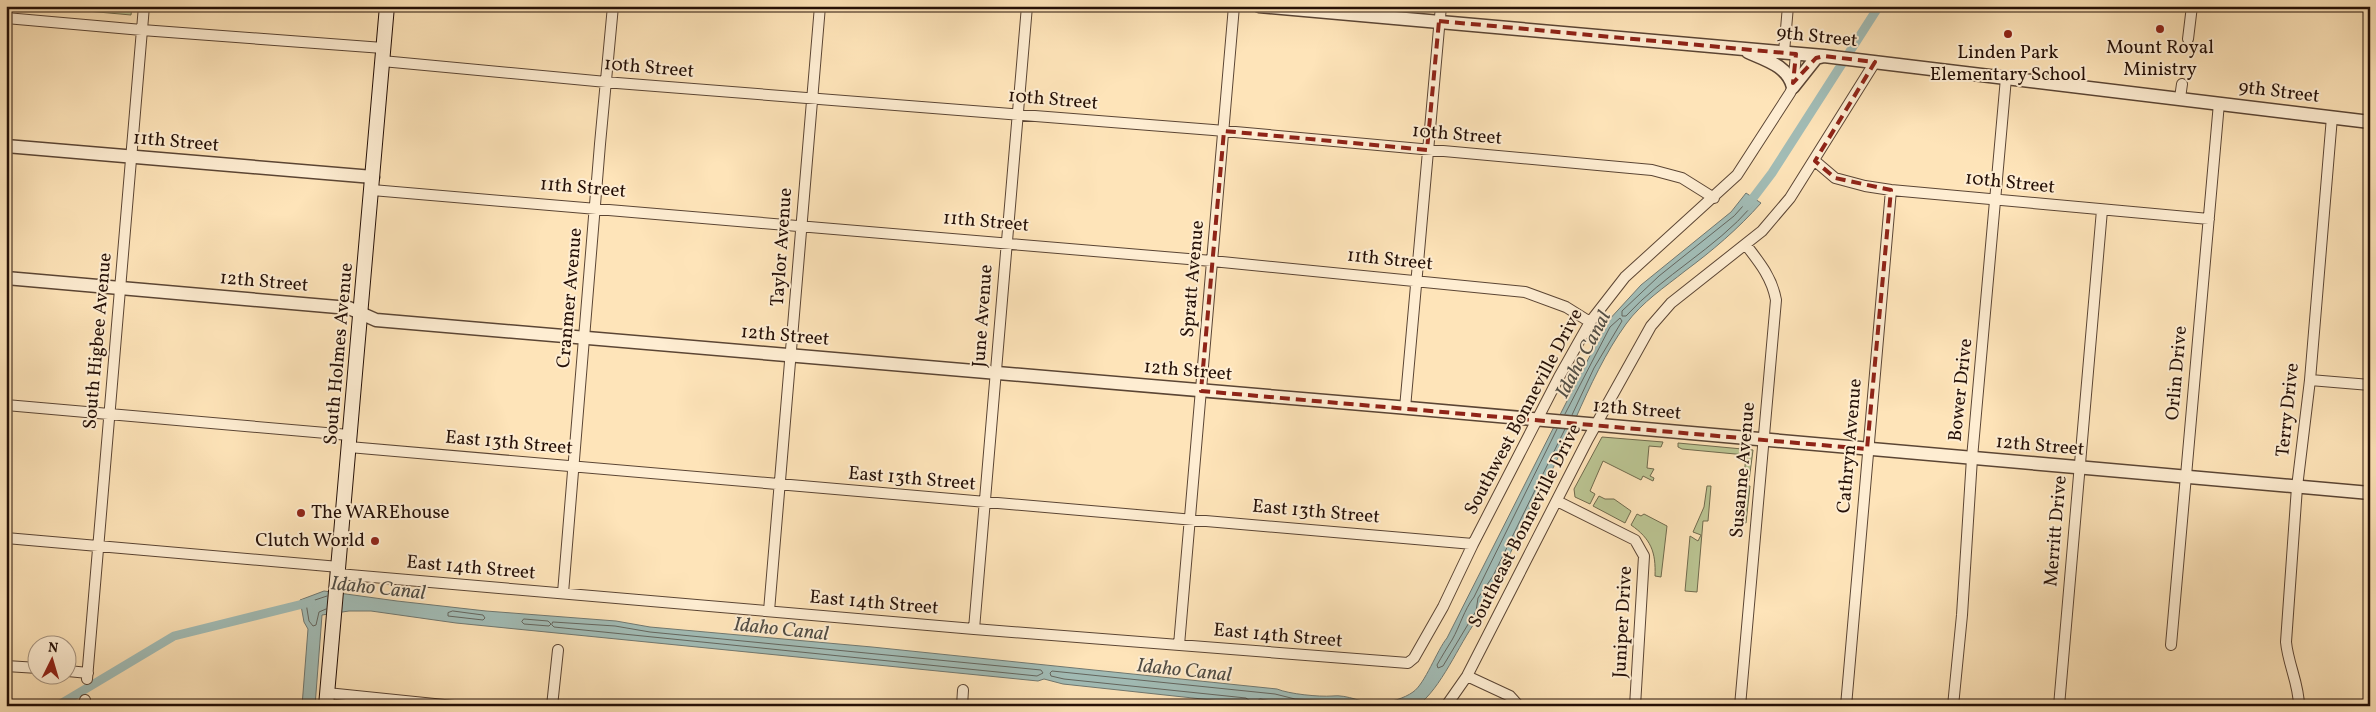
<svg xmlns="http://www.w3.org/2000/svg" width="2376" height="712" font-family="Vollkorn,serif">
	<style>
		.green { fill: #bbc593; stroke: #706a4d }
		.water { fill: #a2bdb7; stroke: #707871 }
		.lines { fill: none; stroke-linecap: round; stroke-linejoin: round }
		.shore { stroke: #64665f; stroke-width: 1 }
		.canal { stroke: #a2bdb7; stroke-width: 9 }
		.minor-casing { stroke: #5b4534; stroke-width: 12 }
		.tertiary-casing { stroke: #5b4534; stroke-width: 15 }
		.secondary-casing { stroke: #251007; stroke-width: 16 }
		.minor { stroke: #feedd2; stroke-width: 10 }
		.tertiary { stroke: #feedd2; stroke-width: 12 }
		.secondary { stroke: #feedd2; stroke-width: 14 }
		.marked { fill: none; stroke: #8f2418; stroke-width: 4; stroke-dasharray: 10 6; stroke-linejoin: round }
		.poi-dot { fill: #8f2418; stroke: #feedd2; stroke-width: 2 }
		.labels { text-anchor: middle; dominant-baseline: central; stroke-width: 4; stroke-linejoin: round; paint-order: stroke }
		.street-label { font-size: 19px; fill: #251007; stroke: #feedd2 }
		.poi-label { font-size: 19px; fill: #251007; stroke: #feedd2 }
		.water-label { font-size: 20px; font-style: italic; fill: #514d45; stroke: #feedd2 }
	</style>
	<rect width="100%" height="100%" fill="#fee4b9"/>
	<filter id="stains"><feTurbulence type="fractalNoise" baseFrequency=".004" numOctaves="4"/><feColorMatrix values="0 0 0 0 .2 0 0 0 0 .09 0 0 0 0 .02 0 0 0 .5 -.17"/></filter>
	<radialGradient id="worn" r=".72"><stop offset=".6" stop-color="#630" stop-opacity="0"/><stop offset="1" stop-color="#630" stop-opacity=".3"/></radialGradient>
	<path class="green" d="M32 6H132L131 15Z
		M1602 437 1663 442 1661 447 1649 446 1647 468 1654 469 1650 476 1654 478 1653 481 1643 476 1641 480 1603 461 1590 491 1595 494 1590 504 1575 497 1574 489Z
		M1678 443 1753 450 1749 481 1745 480 1744 477 1746 455 1682 449 1678 447Z
		M1707 486H1711L1708 521H1703L1697 592 1685 591 1690 536 1698 541 1701 535 1693 532 1704 507Z
		M1743 486H1750L1746 523 1733 522 1737 519 1739 488 1742 489Z
		M1599 496 1605 499H1614L1631 511 1625 523 1593 506Z
		M1637 514 1641 516 1644 514 1667 526 1661 577 1655 576C1656 552 1651 539 1631 525Z"/>
	<path class="water" d="M1746 193 1761 203C1738 229 1712 251 1685 271 1665 287 1642 302 1626 324 1585 381 1565 456 1528 514 1526 517 1526 521 1524 525 1511 549 1501 579 1483 600 1478 606 1481 614 1476 621 1459 644 1441 689 1417 706H1267L1063 684 1044 679 1038 681 456 623 371 611H349L322 615 315 706H302L308 629 304 622 300 600 324 591 397 601 486 611 616 621 650 627 872 647 1277 689C1289 694 1319 697 1332 696 1348 694 1363 704 1378 703 1389 703 1405 698 1413 692 1425 684 1437 650 1447 638L1607 322 1641 285 1731 212Z"/>
	<g class="lines">
		<path class="shore" d="M1748 201 1752 206C1715 249 1663 275 1626 316H1622V311L1659 276 1734 216Z
			M1565 414 1610 327 1620 318 1622 321 1594 368 1572 415
			M1557 429 1474 597C1464 610 1460 626 1452 640 1447 648 1442 656 1437 665L1438 668 1443 666 1476 611 1478 598 1493 576 1565 429
			M326 609 319 612 316 625 313 626 309 621 306 603 327 596
			M453 611 483 615 485 618 483 620 448 616V613Z
			M524 619 548 621 551 624 549 626 524 624 522 622Z
			M553 622 615 626 650 632 1041 670 1043 673 1037 676 554 627 552 625Z
			M1251 706 1250 701 1246 698 1064 679 1051 676 1050 673 1052 671 1275 694 1295 699 1334 701 1361 706
			M1258 706 1257 701 1260 699 1294 705 1314 706"/>
		<path class="canal" d="M1747 206 1772 173 1879 6
			M57 706 174 636 311 602"/>
		<defs>
			<path id="minor" d="M6 18 142 30 383 48
				M2188 39 2192 6
				M1784 52 1788 6
				M382 61 617 83 1213 130 1652 170 1682 178 1714 198
				M2180 98 2182 84
				M1815 161 1835 178 1865 186 1891 190 2209 219
				M372 190 1212 261 1525 292 1566 307 1590 322
				M2310 380 2370 385
				M6 405 349 435
				M1405 408 1441 6
				M349 447 1473 544
				M1557 501 1635 540 1644 556 1635 706
				M6 538 339 567
				M338 574 974 629 1408 663 1414 658 1443 607 1473 544 1559 377 1590 322 1625 277 1737 175 1790 93 1793 87 1796 54
				M563 593 600 144 613 6
				M769 611 820 6
				M974 629 1027 6
				M1179 645 1234 6
				M2171 645 2219 103
				M6 666 38 668
				M68 671 88 673
				M1467 676 1510 696 1519 706
				M87 679 144 6
				M327 693 454 706
				M84 706 85 700
				M552 706 558 650
				M962 706 963 690
				M1446 706 1467 676 1588 439 1651 326 1671 303 1762 231 1790 198 1875 62
				M1740 706 1776 300C1772 278 1760 263 1746 245
				M1846 706 1891 190
				M1953 706 1962 615 1972 458 2006 78
				M2059 706 2102 210
				M2299 706C2299 684 2288 664 2286 642L2297 487 2310 380 2332 117"/>
			<path id="tertiary" d="M1259 6 1824 56 2370 122
				M1748 52C1766 60 1788 66 1793 87
				M1793 87 1816 58 1824 56
				M6 146 373 177
				M6 278 349 308 376 320 1397 407 2370 493"/>
			<path id="secondary" d="M326 706 387 6"/>
		</defs>
		<use href="#minor" class="minor-casing"/>
		<use href="#tertiary" class="tertiary-casing"/>
		<use href="#secondary" class="secondary-casing"/>
		<use href="#minor" class="minor"/>
		<use href="#tertiary" class="tertiary"/>
		<use href="#secondary" class="secondary"/>
	</g>
	<path class="marked" d="M1439 21 1796 54 1793 83 1816 58 1824 56 1875 62 1815 161 1835 178 1891 190 1867 449 1201 391 1224 131 1427 150Z"/>
	<g class="poi-dot">
		<circle cx="2160" cy="29" r="5"/>
		<circle cx="2008" cy="34" r="5"/>
		<circle cx="301" cy="513" r="5"/>
		<circle cx="375" cy="541" r="5"/>
	</g>
	<g class="labels">
		<g class="street-label">
			<text transform="translate(1817 37) rotate(6)">9th Street</text>
			<text transform="translate(649 68) rotate(5)">10th Street</text>
			<text transform="translate(2279 92) rotate(7)">9th Street</text>
			<text transform="translate(1053 100) rotate(5)">10th Street</text>
			<text transform="translate(1457 135) rotate(5)">10th Street</text>
			<text transform="translate(176 142) rotate(5)">11th Street</text>
			<text transform="translate(2010 183) rotate(6)">10th Street</text>
			<text transform="translate(583 188) rotate(5)">11th Street</text>
			<text transform="translate(986 222) rotate(5)">11th Street</text>
			<text transform="translate(782 247) rotate(-86)">Taylor Avenue</text>
			<text transform="translate(1390 260) rotate(6)">11th Street</text>
			<text transform="translate(1193 279) rotate(-85)">Spratt Avenue</text>
			<text transform="translate(264 282) rotate(5)">12th Street</text>
			<text transform="translate(570 298) rotate(-85)">Cranmer Avenue</text>
			<text transform="translate(983 316) rotate(-86)">June Avenue</text>
			<text transform="translate(785 336) rotate(5)">12th Street</text>
			<text transform="translate(98 341) rotate(-85)">South Higbee Avenue</text>
			<text transform="translate(339 354) rotate(-85)">South Holmes Avenue</text>
			<text transform="translate(1188 371) rotate(5)">12th Street</text>
			<text transform="translate(2177 373) rotate(-85)">Orlin Drive</text>
			<text transform="translate(1961 390) rotate(-84)">Bower Drive</text>
			<text transform="translate(1637 410) rotate(5)">12th Street</text>
			<text transform="translate(2288 410) rotate(-84)">Terry Drive</text>
			<text transform="translate(1524 412) rotate(-62)">Southwest Bonneville Drive</text>
			<text transform="translate(509 443) rotate(5)">East 13th Street</text>
			<text transform="translate(1850 446) rotate(-85)">Cathryn Avenue</text>
			<text transform="translate(2040 446) rotate(5)">12th Street</text>
			<text transform="translate(1743 470) rotate(-85)">Susanne Avenue</text>
			<text transform="translate(912 479) rotate(5)">East 13th Street</text>
			<text transform="translate(1316 512) rotate(5)">East 13th Street</text>
			<text transform="translate(1525 526) rotate(-63)">Southeast Bonneville Drive</text>
			<text transform="translate(2056 531) rotate(-85)">Merritt Drive</text>
			<text transform="translate(471 568) rotate(5)">East 14th Street</text>
			<text transform="translate(874 603) rotate(5)">East 14th Street</text>
			<text transform="translate(1623 622) rotate(-87)">Juniper Drive</text>
			<text transform="translate(1278 636) rotate(5)">East 14th Street</text>
		</g>
		<g class="poi-label">
			<text x="2160" y="48">Mount Royal<tspan x="2160" dy="22">Ministry</tspan></text>
			<text x="2008" y="53">Linden Park<tspan x="2008" dy="22">Elementary School</tspan></text>
			<text x="311" y="513" text-anchor="start">The WAREhouse</text>
			<text x="365" y="541" text-anchor="end">Clutch World</text>
		</g>
		<g class="water-label">
			<text transform="translate(1584 355) rotate(-62)">Idaho Canal</text>
			<text transform="translate(378 589) rotate(6)">Idaho Canal</text>
			<text transform="translate(781 630) rotate(6)">Idaho Canal</text>
			<text transform="translate(1184 671) rotate(6)">Idaho Canal</text>
		</g>
	</g>
	<rect width="2376" height="712" fill="none" stroke="#fee4b9" stroke-width="25"/>
	<rect x="8" y="8" width="2361" height="697" fill="none" stroke="#251007" stroke-width="2.5"/>
	<rect x="12" y="12" width="2351" height="687" fill="none" stroke="#251007"/>
	<g transform="translate(52 660) rotate(5)"><circle r="24" fill="#feedd2" stroke="#a79581"/>
	<path d="M0-4L9 19L0 12L-9 19Z" fill="#8f2418"/>
	<text y="-8" font-size="14" font-weight="bold" text-anchor="middle" fill="#251007">N</text>
	</g>
	<rect width="100%" height="100%" filter="url(#stains)"/>
	<rect width="100%" height="100%" fill="url(#worn)"/>
</svg>
